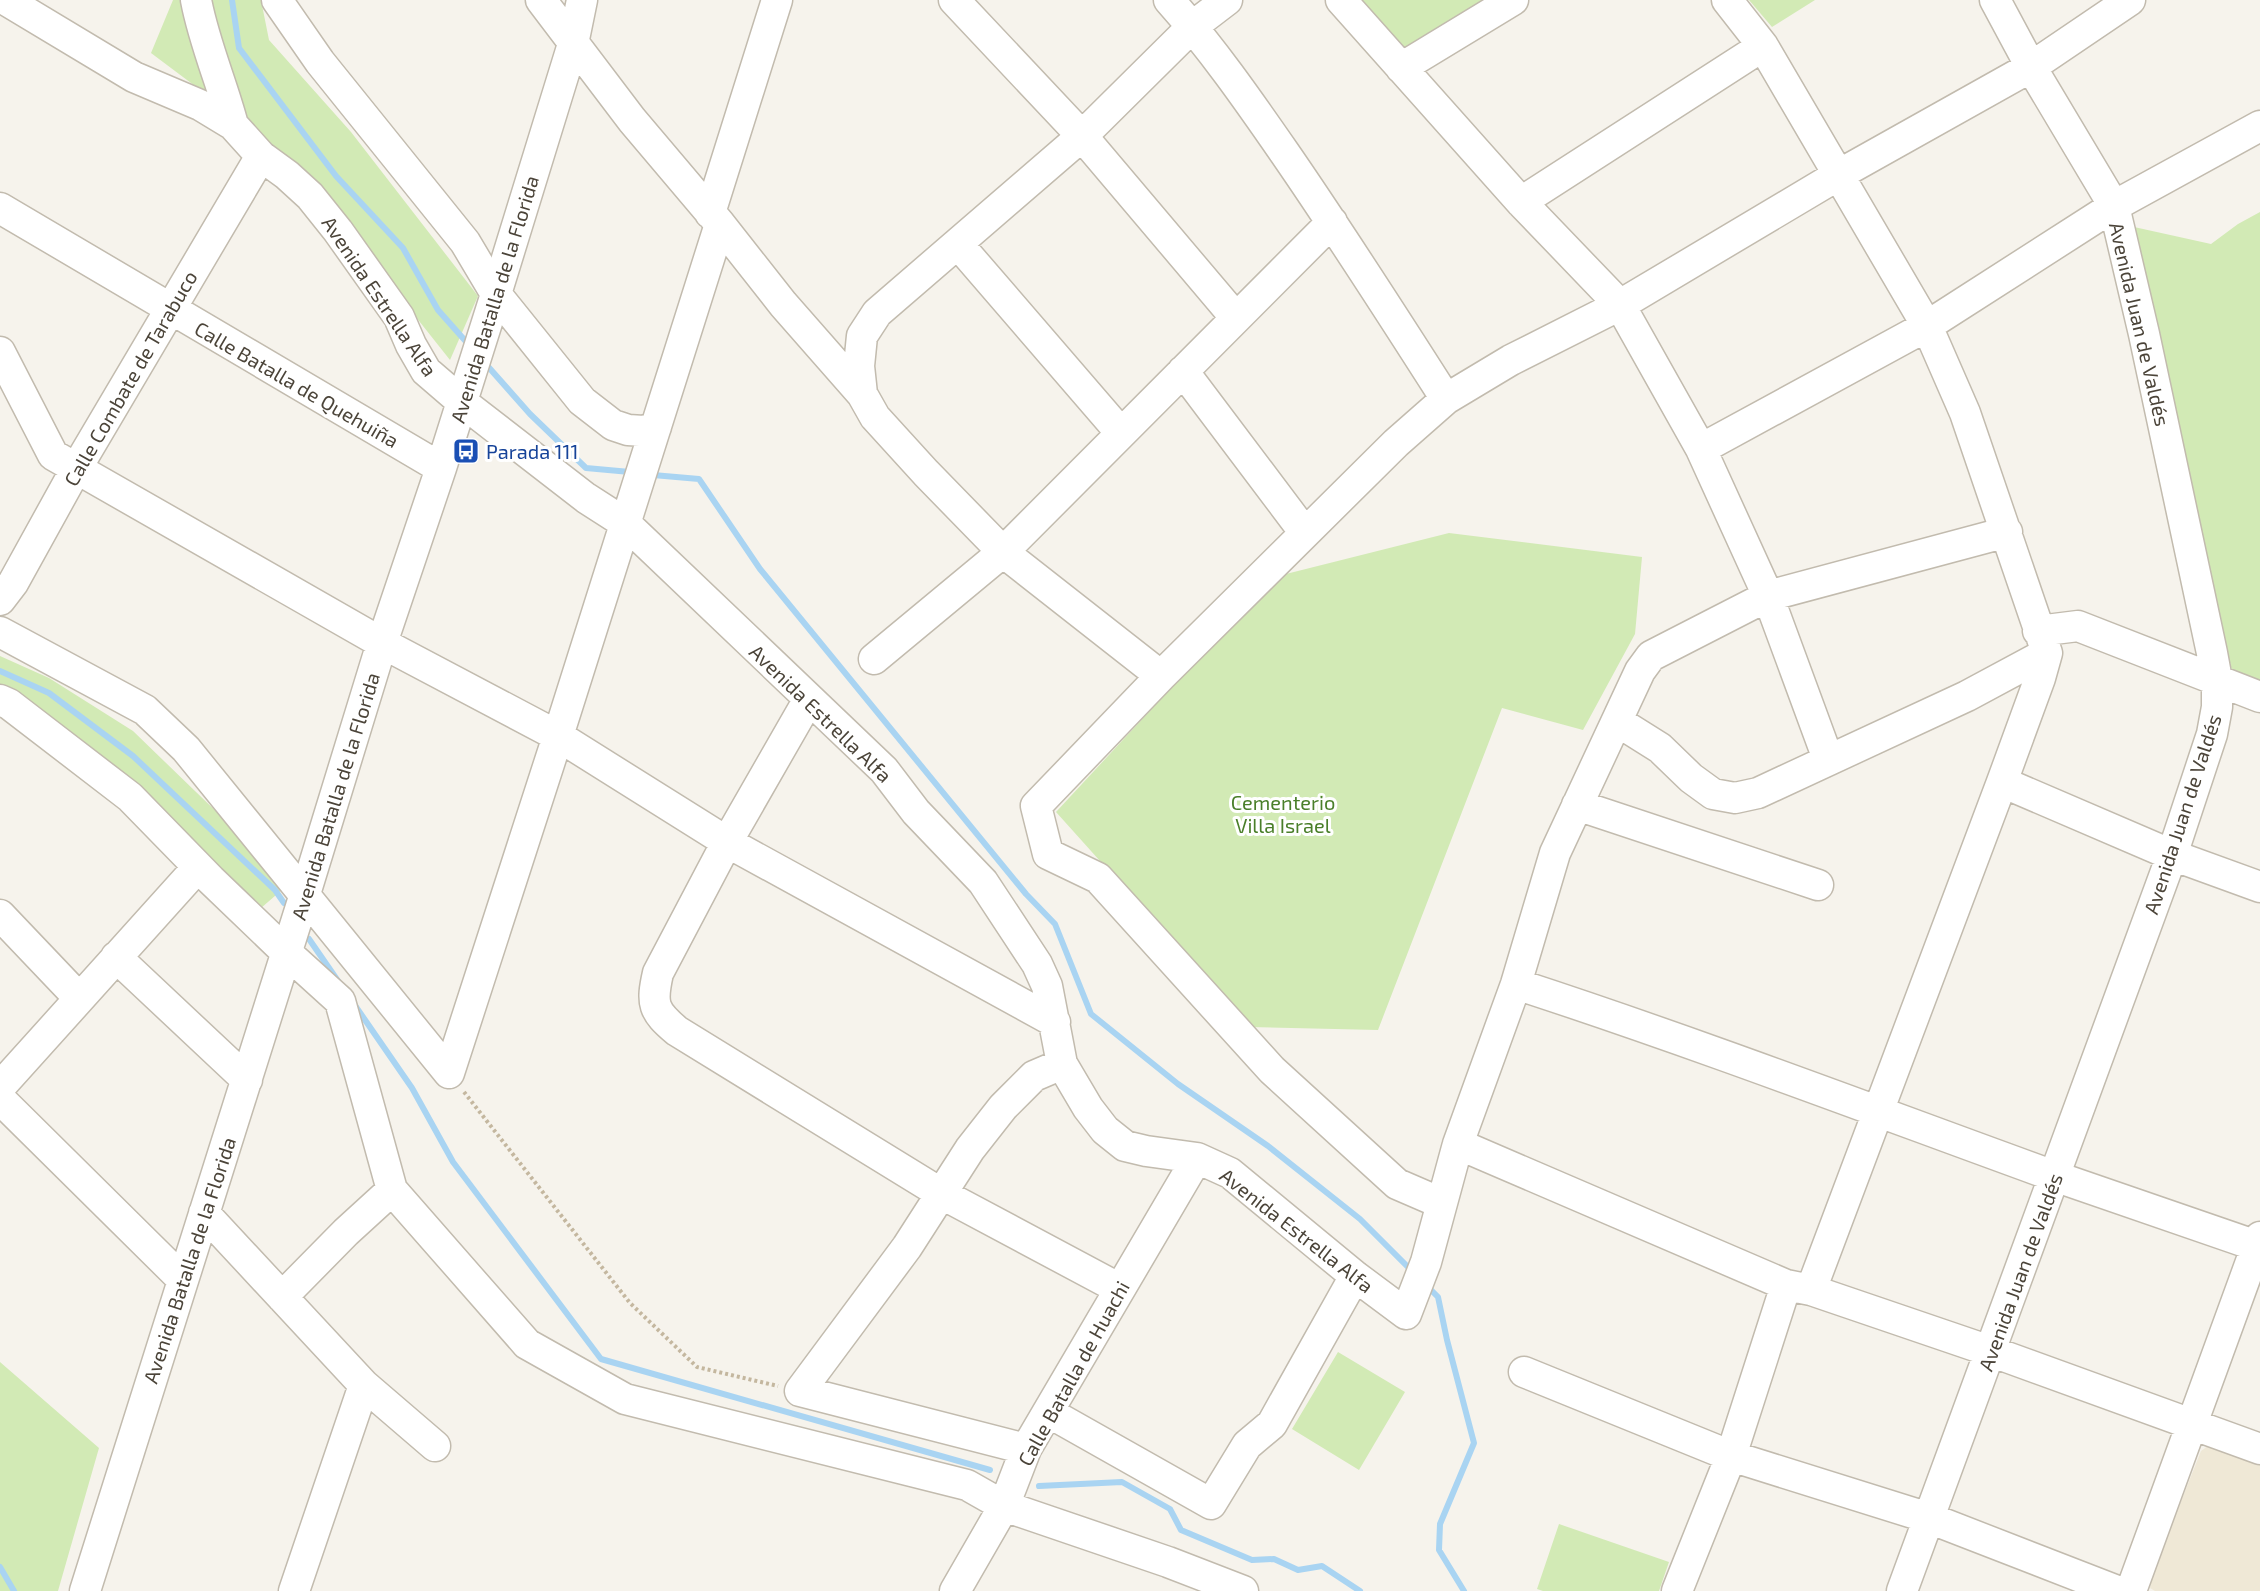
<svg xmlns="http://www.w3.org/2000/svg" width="2260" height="1591" font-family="'Exo 2',sans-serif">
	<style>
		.education { fill: #efe8d6 }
		.green { fill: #d2eab5 }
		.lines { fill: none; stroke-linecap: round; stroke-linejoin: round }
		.stream { stroke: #a9d4f2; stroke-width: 6 }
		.minor-casing { stroke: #c2bbae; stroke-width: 33 }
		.path { stroke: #c4b79f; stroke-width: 4; stroke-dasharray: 3 3; stroke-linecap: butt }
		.minor { stroke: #fff; stroke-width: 30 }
		.labels { text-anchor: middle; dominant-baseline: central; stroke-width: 6; stroke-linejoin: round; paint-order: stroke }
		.street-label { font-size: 20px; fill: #4b4439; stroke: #fff }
		.transit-label { font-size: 20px; fill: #164399; stroke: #fff; text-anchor: start }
		.park-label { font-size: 20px; fill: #4a7f2a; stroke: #fff }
	</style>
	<rect width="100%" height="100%" fill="#f6f3ec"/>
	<path class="education" d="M2212 1443 2260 1461V1591H2155L2150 1588 2153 1572 2201 1451Z"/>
	<path class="green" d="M173 0H261L269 40 351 132 478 296 450 360 335 215 259 134 151 53Z
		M1359 0H1489L1405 53Z
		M1749 0H1815L1772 27Z
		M2260 212V684L2233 675 2125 225 2211 244 2238 224Z
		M1449 533 1642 557 1635 634 1583 730 1502 708 1378 1030 1249 1027 1056 812 1274 577Z
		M0 656 49 678 133 731 290 883 261 908 0 695Z
		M1338 1352 1405 1392 1359 1470 1292 1429Z
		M0 1362 99 1448 58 1591H0Z
		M1559 1524 1669 1562 1659 1591H1543L1537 1589Z"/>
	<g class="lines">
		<path class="stream" d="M232 0 239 48 336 176 403 248 438 310 469 345
			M484 362 530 414 586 468 630 472
			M653 475 699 479 760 569 1026 894 1055 924 1091 1014 1178 1084 1268 1146 1360 1219 1413 1272
			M0 671 49 693 133 756 275 890 284 903
			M309 939 338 981
			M354 1004 412 1088 453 1162 601 1359 990 1470
			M1427 1286 1438 1297 1447 1340 1474 1443 1440 1524 1439 1550 1464 1591
			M1039 1486 1122 1482 1170 1509 1181 1530 1252 1560 1274 1559 1298 1570 1322 1566 1360 1591
			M0 1567 14 1591"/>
		<defs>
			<path id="minor" d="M6 0 134 77 200 105 233 125 261 156 287 175 310 196 338 231 399 317 411 345 426 371 462 402 586 498 625 523 884 770 916 812 983 882 1037 964 1047 986 1062 1064 1088 1108 1105 1130 1125 1146 1146 1151 1197 1158 1230 1173 1355 1276 1406 1314 1426 1262 1458 1144 1516 984 1555 853 1640 671 1651 656 1768 596 2007 532
				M196 0C204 43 222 83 233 125
				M277 0 320 62 465 242 496 294 582 401 613 425 628 430 644 431 656 427
				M541 0 632 120 720 224 783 304 862 394 875 417 926 473 1003 552 1161 676
				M954 0 1082 136 1236 318
				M1169 0C1211 47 1248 100 1284 152 1340 233 1393 316 1446 399
				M1341 0 1521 202 1620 305 1701 449 1768 596 1828 759
				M1727 0 1763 46 1927 326 1965 413 2047 653 2040 678 2002 782 1811 1290
				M1401 68 1513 0
				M1521 202 1763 46
				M0 208 441 468
				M710 213 777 0
				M958 244 1121 433
				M0 352 53 455 382 643 558 736 727 842 1055 1022
				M1183 371 1305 533
				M862 394 859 366 862 336 877 313 1082 136 1193 26 1227 0
				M1701 449 1927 326 2114 206 2260 126
				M0 600 13 583 76 469 261 156
				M2038 631 2078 626 2260 697
				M0 632 145 710 186 749 449 1073
				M874 659 1003 552 1332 222
				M809 699 727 842 658 973C651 1004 653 1011 677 1031L942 1194 1120 1289
				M0 700 9 704 130 797 211 880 287 953 340 1001 392 1190 527 1344 625 1399 967 1485 1004 1506 1168 1562 1243 1591
				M1617 721 1660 748 1691 778 1713 794 1735 798 1758 793 1967 696 2047 653
				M2002 782 2172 855 2260 887
				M1577 805 1818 885
				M0 915 79 998
				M116 957 247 1080
				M1516 984C1697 1043 1875 1111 2054 1176 2123 1200 2192 1223 2260 1247
				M449 1073 558 736 720 224
				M0 1087 198 867
				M0 1099 183 1280
				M1458 1144 1786 1285 1811 1290 1990 1351 2260 1449
				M1441 1203 1397 1184 1272 1070 1098 878 1048 854 1036 806 1161 676 1396 443 1446 399 1511 360 1620 305 1840 174 2031 67 2130 0
				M204 1213 364 1385 435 1446
				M282 1297 346 1232 392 1190
				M1524 1372 1731 1456 1929 1518 2117 1591
				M1048 1412 1211 1504 1247 1445 1272 1424 1355 1276
				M1026 1449 800 1391 907 1247 970 1149 1003 1107 1034 1076 1062 1064
				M85 1591 305 894 382 643 441 468 496 294 573 44 582 0
				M294 1591 364 1385
				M955 1591 1004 1506 1026 1449 1197 1158
				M1677 1591 1731 1456 1786 1285
				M1902 1591 2172 855 2212 734 2217 707V680L2212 653 2144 334 2114 206 2031 67 1995 0
				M2131 1591 2260 1237"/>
		</defs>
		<use href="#minor" class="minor-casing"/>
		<path class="path" d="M464 1092 630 1303 697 1367 778 1386"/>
		<use href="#minor" class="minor"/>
	</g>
	<defs>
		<symbol id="bus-square" viewBox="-11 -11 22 22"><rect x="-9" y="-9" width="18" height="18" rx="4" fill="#1a4fb4" stroke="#fff"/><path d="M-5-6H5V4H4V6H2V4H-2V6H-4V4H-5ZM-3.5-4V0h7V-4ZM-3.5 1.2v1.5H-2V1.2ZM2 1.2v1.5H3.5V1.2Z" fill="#fff"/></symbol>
	</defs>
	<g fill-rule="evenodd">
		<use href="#bus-square" x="451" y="436" width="30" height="30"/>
	</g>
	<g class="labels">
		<g class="street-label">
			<text transform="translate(380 296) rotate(56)">Avenida Estrella Alfa</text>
			<text transform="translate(494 299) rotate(-73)">Avenida Batalla de la Florida</text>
			<text transform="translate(2140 324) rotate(77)">Avenida Juan de Valdés</text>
			<text transform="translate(130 378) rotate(-60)">Calle Combate de Tarabuco</text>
			<text transform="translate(297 384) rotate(30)">Calle Batalla de Quehuiña</text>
			<text transform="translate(821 713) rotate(44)">Avenida Estrella Alfa</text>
			<text transform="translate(335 796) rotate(-73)">Avenida Batalla de la Florida</text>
			<text transform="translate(2182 814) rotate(-72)">Avenida Juan de Valdés</text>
			<text transform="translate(1297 1230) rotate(38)">Avenida Estrella Alfa</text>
			<text transform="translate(189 1260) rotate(-72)">Avenida Batalla de la Florida</text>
			<text transform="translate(2020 1272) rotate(-70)">Avenida Juan de Valdés</text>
			<text transform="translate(1073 1373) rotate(-61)">Calle Batalla de Huachi</text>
		</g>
		<g class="transit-label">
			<text x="486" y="451">Parada 111</text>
		</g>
		<g class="park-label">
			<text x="1283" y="802">Cementerio<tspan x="1283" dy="23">Villa Israel</tspan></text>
		</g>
	</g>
</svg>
